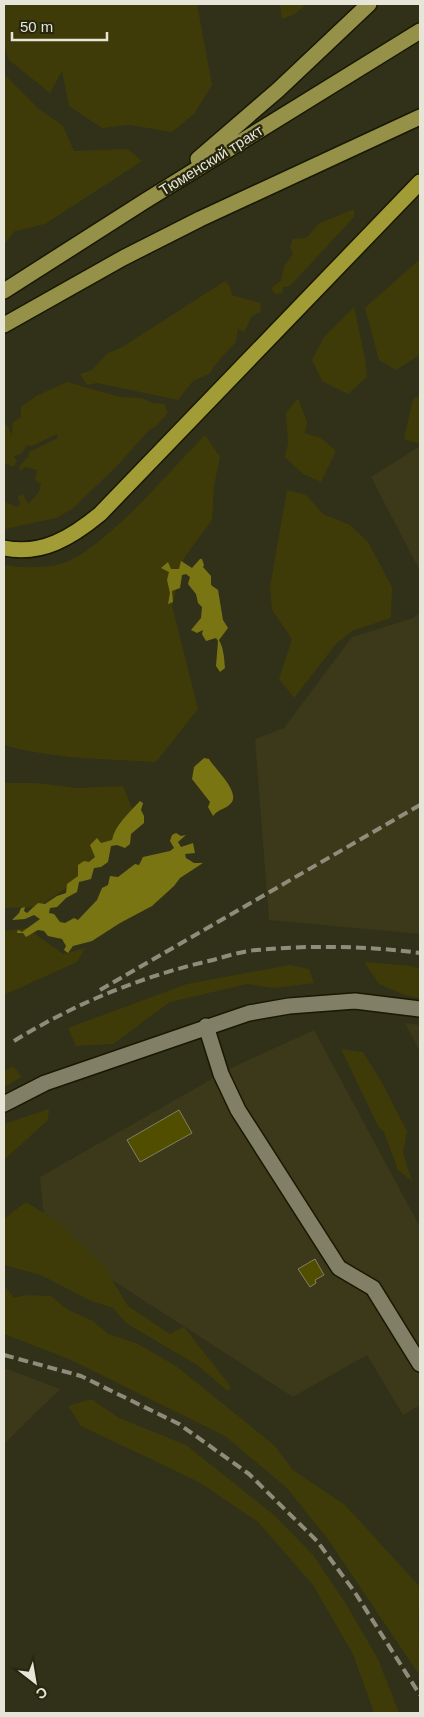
<svg xmlns="http://www.w3.org/2000/svg" width="424" height="1717" font-family="Arial,sans-serif">
	<style>
		.built { fill: #3b391a }
		.green { fill: #3e3b09 }
		.water { fill: #7a7513 }
		.building { fill: #524e00; stroke: #808065 }
		.lines { fill: none; stroke-linecap: round; stroke-linejoin: round }
		.minor-casing { stroke: #191802; stroke-width: 18 }
		.major-casing { stroke: #191802; stroke-width: 18 }
		.highway-casing { stroke: #191802; stroke-width: 18 }
		.minor { stroke: #818066; stroke-width: 15 }
		.major { stroke: #959149; stroke-width: 15 }
		.highway { stroke: #a29c36; stroke-width: 15 }
		.rail { stroke: #8e8d7b; stroke-width: 4; stroke-dasharray: 10 5; stroke-linecap: butt }
		.labels { text-anchor: middle; dominant-baseline: central; stroke-width: 4.5; stroke-linejoin: round; paint-order: stroke }
		.street-label { font-size: 15px; fill: #e6e5d7; stroke: #27260f }
	</style>
	<rect width="100%" height="100%" fill="#313019"/>
	<path class="built" d="M420 446V571L371 477Z
		M420 612V934L269 920 255 739 284 728 352 637 413 618Z
		M405 1023 420 1025V1052Z
		M314 1030 420 1227V1405L403 1415 367 1355 293 1397 46 1237 40 1177 231 1068Z
		M4 1368 60 1389 4 1444Z"/>
	<path class="green" d="M4 4H197L212 85 194 114 172 132 130 125 102 128 69 106 62 71 50 93 9 60 4 45Z
		M280 4H306L295 14 282 19Z
		M4 74 39 109 63 126 74 151 128 149 142 161 45 224 15 231 4 245Z
		M354 209V217L290 286 283 287 282 293 275 294 271 288 281 281 284 266 293 254 290 247 293 239 306 238 320 223Z
		M420 259V355L396 370 379 360 365 308Z
		M225 281 230 286 232 295 260 303 261 312 252 316 244 332 238 329 236 342 219 360 209 374 193 381 178 400 97 383 87 385 80 374 92 370 107 354 124 346Z
		M354 307 365 358 367 377 348 394 322 381 312 360 324 337Z
		M67 382 120 397 142 398 152 403 164 404 168 413 155 427 150 429 116 467 72 509 56 518 5 529 4 501 17 507 20 505 18 496 23 494 28 504 39 492 41 484 35 480 37 470 26 467 19 471 20 465 28 457 29 452 58 438 57 434 32 446 27 445 21 454 13 456 17 461 13 467 4 463V423L8 427 12 436 13 422 21 417V407L36 396Z
		M420 395V444L404 439 413 399Z
		M298 398 307 422 305 433 321 438 336 451 321 482 303 474 285 457 288 443 286 413Z
		M205 435 220 457 214 486 212 520 184 558 172 606 198 709 156 762C105 759 53 759 4 745V565C21 568 39 568 57 565 101 555 171 469 205 435Z
		M287 490 306 495 323 514 350 525 368 542 392 587 391 618 352 631 336 644 294 698 279 679 292 639 272 610 270 587Z
		M4 783H36L77 788 123 786 134 813 104 855 72 884 38 907 4 908Z
		M27 928 63 954 85 948 77 962 4 995V931Z
		M364 962 411 966 420 969V998L405 995 379 984Z
		M290 965 309 969 314 983 274 988 247 984 170 1002 113 1044 76 1046 68 1028 187 984Z
		M341 1049 363 1052 381 1081 407 1131 403 1153 412 1181 398 1170 384 1132 378 1126Z
		M13 1066 22 1077 4 1087V1071Z
		M49 1109 48 1120 4 1160V1124Z
		M26 1202 57 1221 104 1266 128 1306 170 1334 184 1327 231 1387 228 1391 197 1365 126 1323 113 1308 89 1300 41 1275 4 1265V1219Z
		M4 1285 14 1298 25 1295 51 1296 68 1310 93 1321 108 1334 136 1343 176 1366 274 1445 293 1470 345 1505 420 1587 418 1620 420 1676 327 1538 286 1487 225 1436 71 1360 4 1334Z
		M91 1399 119 1418 186 1445 275 1516 313 1555 346 1604 378 1659 399 1713H374L353 1654 313 1585 258 1522 199 1482 81 1426 68 1406Z"/>
	<path class="water" d="M200 559H202L204 565 203 567 211 576V585L218 590 223 620 228 628 219 640C224 649 224 658 225 668L220 672 216 666 218 641 216 638 206 641 202 634 203 630 197 633 191 630 201 618 202 607 198 603 196 594 188 584 190 577 186 574 182 575 180 588 172 591 173 602 168 604 170 593 167 580 169 572 161 568 168 562 171 569H179L181 561 192 568Z
		M204 758 209 759C214 768 239 790 232 802 227 809 218 809 213 816L208 807 210 802 192 779 194 767Z
		M140 801 143 803 141 810 144 816V823L131 834 130 844 125 848 117 845 111 846 108 862 101 867 94 868 91 879 79 882 77 892 66 898 57 907 50 908 49 913 54 914 60 922 65 923 74 918 78 920 97 900 102 888 108 885 110 876 118 877 135 864 139 865 143 857 170 851 174 848 170 841 172 835 176 833 181 836 186 835 178 842 181 847 193 843 195 853 185 854 186 858 194 863H203L180 878 174 886 152 906 120 923 92 941 73 946 68 953 64 950 66 946 62 939 48 936 44 931 38 930 26 937 23 933H17L18 930 22 932 40 919 34 915 25 919 12 920 19 913 21 908 25 907 24 911 27 913 38 903 45 904 57 896 66 893 67 884 78 876V865L84 861 89 862 95 857 90 845 97 838 101 843 112 840C115 825 129 813 140 801Z"/>
	<path class="building" d="M179 1110 192 1133 140 1162 127 1140Z
		M315 1259 324 1275 315 1280 316 1283 310 1287 298 1269Z"/>
	<g class="lines">
		<defs>
			<path id="minor" d="M206 1026 221 1074 238 1110 339 1268 373 1288 420 1364
				M4 1104 45 1083 249 1013 289 1006 355 1001 420 1009"/>
			<path id="major" d="M198 159 278 90 369 4
				M4 291 145 201 420 31
				M4 325 123 258 200 219 420 117"/>
			<path id="highway" d="M4 548C42 556 72 537 100 514L420 182"/>
		</defs>
		<use href="#minor" class="minor-casing"/>
		<use href="#major" class="major-casing"/>
		<use href="#highway" class="highway-casing"/>
		<use href="#minor" class="minor"/>
		<use href="#major" class="major"/>
		<use href="#highway" class="highway"/>
		<path class="rail" d="M100 990 420 805
			M14 1041C76 1003 142 976 213 960 227 956 243 951 257 950 311 945 367 946 420 953
			M4 1355 81 1376 179 1424 249 1474 317 1541 354 1591 420 1695"/>
	</g>
	<g class="labels">
		<g class="street-label">
			<text transform="translate(211 160) rotate(-32)">Тюменский тракт</text>
		</g>
	</g>
	<rect width="424" height="1717" fill="none" stroke="#e6e5d7" stroke-width="10"/>
	<g transform="translate(35 1682) rotate(149)" stroke="#27260f" stroke-width="4" paint-order="stroke">
	<path d="M0-4L9 19L0 12L-9 19Z" fill="#e6e5d7"/>
	<text y="-8" font-size="14" font-weight="bold" text-anchor="middle" fill="#e6e5d7">С</text>
	</g>
	<path d="M12 32v8h95v-8" fill="none" stroke="#e6e5d7" stroke-width="2.5"/>
	<text x="20" y="32" font-size="15" fill="#e6e5d7" stroke="#27260f" stroke-width="4" paint-order="stroke">50 m</text>
</svg>
